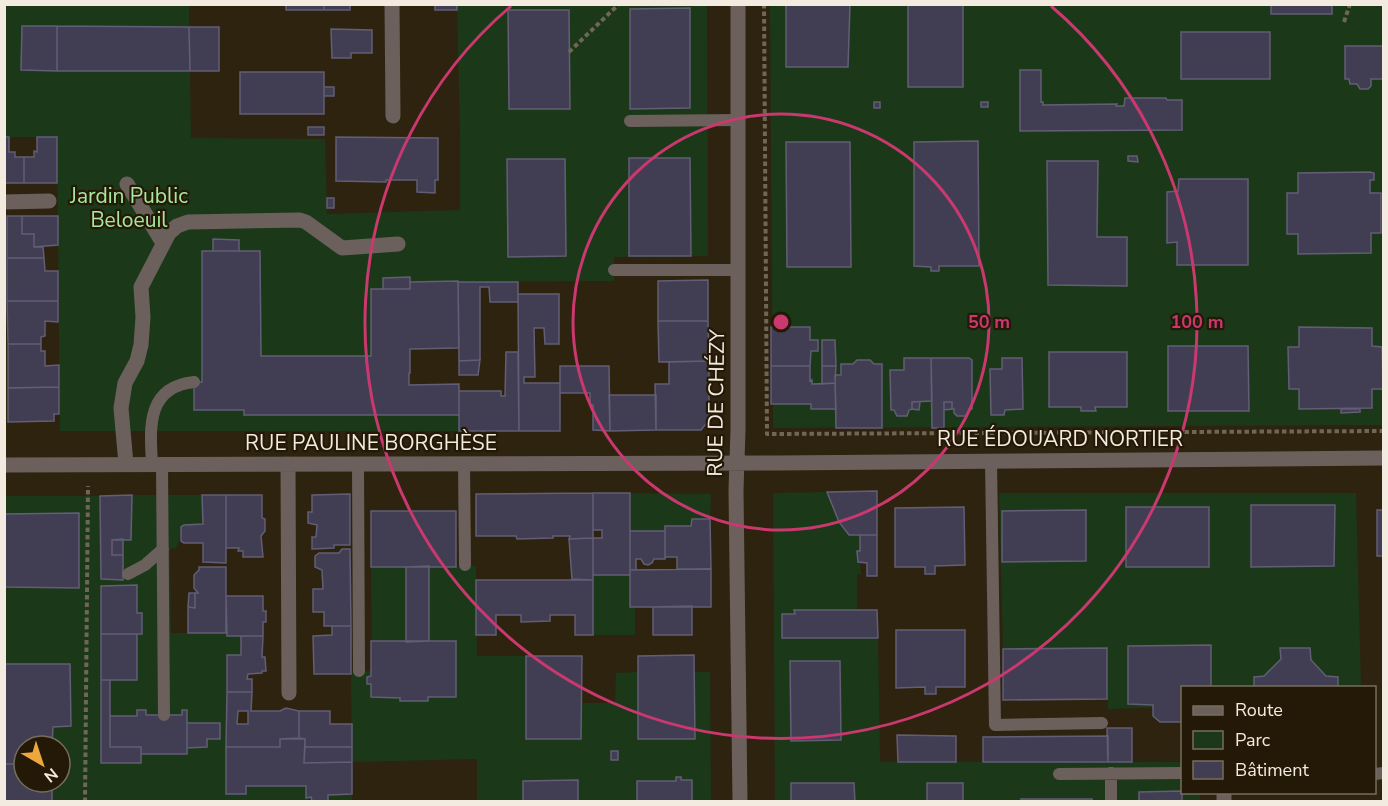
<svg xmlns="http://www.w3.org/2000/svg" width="1388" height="806" font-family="'Nunito Sans',sans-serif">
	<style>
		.green { fill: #1b3918; fill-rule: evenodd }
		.building { fill: #413e53; stroke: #625e75; stroke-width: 1.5; fill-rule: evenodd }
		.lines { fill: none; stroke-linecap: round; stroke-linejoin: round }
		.path { stroke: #706655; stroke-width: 4; stroke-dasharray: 4.5 3; stroke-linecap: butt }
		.service { stroke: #6c605d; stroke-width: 12 }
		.pedestrian { stroke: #6c605d; stroke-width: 15 }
		.minor { stroke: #6c605d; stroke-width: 15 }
		.ring { fill: none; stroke: #c9386f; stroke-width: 3 }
		.labels { text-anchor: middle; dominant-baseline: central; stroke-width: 4.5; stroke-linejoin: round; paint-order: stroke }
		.park-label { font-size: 21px; fill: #a5e99e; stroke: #241906 }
		.street-label { font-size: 21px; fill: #f3ebdf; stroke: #241906 }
		.centre { fill: #c9386f; stroke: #241906; stroke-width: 3 }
		.ring-label { font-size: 18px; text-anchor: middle; font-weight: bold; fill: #c9386f; stroke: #241906; stroke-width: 4.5; stroke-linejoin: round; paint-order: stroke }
	</style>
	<rect width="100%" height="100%" fill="#2e230f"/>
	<path class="green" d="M4 5H189V27L22 26 21 70H48V71H190L191 138 325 139 327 214 460 210V134L457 5H707L708 256 614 257V281L410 282 409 277 383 278V289H372L371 356H261L260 251H239V240L213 239V251L202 252V382L194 383V410H244V415H459V431H60L57 137H5Z
		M770 5H1383V425L773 428Z
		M827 492 839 522 849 535H860V551H857L858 561 860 562 861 574 857 575V610H795V614H782V637L878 638 880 762H1182V792L1200 793V801H775L773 493Z
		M630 493 711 494 710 519H692L691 526H666L665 531H630Z
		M999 493H1356L1361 687 1182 688V707L1108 709 1107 648 1003 649Z
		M132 495H202L203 524 184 525C179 530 181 541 176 548L170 549 171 633H226L227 636H241V655H227L226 794H245L246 786H306L307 798 311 797 312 801H327L328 795 352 794V801H5L4 496H100L101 579 123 580V539H131ZM137 585V679L110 680V716H137L138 710H146V715H182V710H186L187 723H220V739H207V747L187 748V754H141V763H101V586ZM24 746H60V782H24Z
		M476 566 477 656H526V739H581V703H615L616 673 638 672 695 739 694 672H710L711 801H477V759L352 762 351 672 372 671 371 567Z
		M593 575H630V606L635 607V635H593Z"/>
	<path class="building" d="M286 4H324V10H286Z
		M324 4H350V10H324Z
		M435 4H457V10H435Z
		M786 4H850L848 67H786Z
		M908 4H963V87H908Z
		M1271 4H1332V14H1271Z
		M690 8V108L630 109V9Z
		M508 10H569L570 109H509Z
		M22 26H57V71L21 70Z
		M57 26 189 27 190 71H57Z
		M189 27H219V71H190Z
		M331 29 372 30V53H351V58H332Z
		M1181 32H1270V79H1181Z
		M1345 46H1384V79H1371V86L1368 89H1360L1357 84H1350L1349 79H1345Z
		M1020 70H1041V102H1043V105L1117 104 1116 106H1124L1125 98H1166L1167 100H1182V130L1020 131Z
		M240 72H324V114H240Z
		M324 87H334V96H324Z
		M874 102H880V108H874Z
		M981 102H988V107H981Z
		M308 127H324V135H308Z
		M4 137H9V152H15V157H24V183H4Z
		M37 137H57V183H24V157H34V151L37 152Z
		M336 137 438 138V180H435V193L417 192V180H386V182L336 181Z
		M978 141 979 266H939V271H931V267L914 266V142Z
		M786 142H850L851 267H787Z
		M1128 156H1137L1138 162 1128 161Z
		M629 158H690L691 256H629Z
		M507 159H565L566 256 508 257Z
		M1047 161H1098L1097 237H1127V286L1048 285Z
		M1370 172 1374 173V180H1370V193H1381V233H1371V253L1298 254V234H1287V193H1298V173Z
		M1179 179H1248V265H1177V242L1167 243V192L1178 191Z
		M327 198H334V208H327Z
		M7 216H22V234H34V247H43L44 258H7Z
		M22 216H58V245L34 247V234H22Z
		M213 239 239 240V251H213Z
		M202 251H260L261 356H371V289H410V282L458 281 459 348 410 349V373H409V385L459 384V415H244V410H194V382H202Z
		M7 258H44L45 271H58V301H7Z
		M410 277V289H383V278Z
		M708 280V321H658V281Z
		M458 282H518V302H490L489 287H480V360L459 361Z
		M518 294H559V344H545L544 328H534L535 377H524V383H560V431H519Z
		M7 301H58V322L45 321V336L41 337V344H8Z
		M658 321H708L709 361 659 362Z
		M771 327H810V340H818V351H811L810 366H771Z
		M1299 327 1372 328V346L1382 347 1383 389H1372V408L1299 409V389H1289L1288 347H1299Z
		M822 340H835L836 366H822Z
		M8 344H41V351H45V366L59 365V387L8 388Z
		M1168 346H1248L1249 411H1168Z
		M506 352H518L519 431H459V391H501V396H505Z
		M1049 352H1127V407H1095L1096 411H1081V407H1049Z
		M904 358H931L932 401 912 402V409L909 410 907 416H897L894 410H891L890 370H904Z
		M931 358H969L972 360V409H969L967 416H957L954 413V409H952V402H944V428H932Z
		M1002 358H1022L1023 409 1005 410 1004 415H991L990 369H1002Z
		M480 360 478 375H459V361Z
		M857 360H870L874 364H882V428H836L835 375H841V364H853Z
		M709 361V420L701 430H656L655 384H669V362Z
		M560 366H609L610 431 593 430V405H590V393H560Z
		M771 366H810V381L812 380V384L835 383 836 409H811V404H771Z
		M822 366H836L835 383 822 384Z
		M59 387V414H54V421L8 422V388Z
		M609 395H656V430L610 431Z
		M912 402H920L919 410 912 409Z
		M944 402H952V409L944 410Z
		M1341 409H1360V412L1341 413Z
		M877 491V535H849L839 522 827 492Z
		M593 493V538L569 539 570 536H553V538L517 539 516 536H476V494Z
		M593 493H630V575H593V538H602V530H593Z
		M350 494V545H334V548L312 549V537H316L317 525 308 523V512H312V495Z
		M132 495 131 540H112V555H123V580L101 579 100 496Z
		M202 495H226V563L203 562V543H184L181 541V527L184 525 203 524Z
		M226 495H262V518L265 519V531L261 536 263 557H243V551H238L239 548H226Z
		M1251 505H1335L1334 566 1251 567Z
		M964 507 965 565 935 566V574H925V567H895V508Z
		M1126 507H1209V567H1126Z
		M1086 510V561L1002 562V511Z
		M1377 510H1384V556H1377Z
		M371 511H456V567H371Z
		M79 513V588L4 587V514Z
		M692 519H710L711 569H677V557H665V526H691Z
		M630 531H665V559H654L652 563 648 565 644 564 641 559H636V570H630Z
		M860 535H877V576H867V563L858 562 857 551H860Z
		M593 538V580L572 579 569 539Z
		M123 539V555H112V540Z
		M342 549H350L351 626H324V612H313V589H323L322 570 315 567V556L319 553H339Z
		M429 566V641L406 642V567Z
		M199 567H226V633H188V607L195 608V593H198L194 588V575L199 570Z
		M711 569V607H630V570Z
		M476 580H593V635H575V615H550V621L521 622V615H496V635H476Z
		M137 585V613H142V634H101V586Z
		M189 593H195V608L188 607Z
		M226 596H263V611H266V622H263V636H227Z
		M692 606V635H653V607Z
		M794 610H877L878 638H782V614H795Z
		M332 626H351V674H314L313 636 332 635Z
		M896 630H965V687H936V694H925V687L896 688Z
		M101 634H137V680H101Z
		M241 636H263L262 657H265L266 671H262V673L248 674 247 679H252V692H227V655H241Z
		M371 641H456V697H428V701H400V698L371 697V684H367V677L371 676Z
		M1211 645V688H1182V720L1180 722H1160L1153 716V705L1128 704V646Z
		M1107 648V699L1003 700V649Z
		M1280 648H1310L1311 660 1326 676 1338 677V688H1254V677L1264 676 1281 659Z
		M694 655 695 739H638V656Z
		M526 656H582L581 739H526Z
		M790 661H840L841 740 791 741Z
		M4 664H70L71 726 53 727 52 746H24V764H4Z
		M101 680H110V747H141V763H101Z
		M227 692H252L251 711H280L286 708 299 711V738L280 739V747H226ZM238 711H248V724H237Z
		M137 710H146V715H182V710H187V754H141V747H110V716H137Z
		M299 711H330V724H352V747H305V739L299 738Z
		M187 723H220V739H207V747L187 748Z
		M1107 728H1132V762H1108Z
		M897 735 956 736V762H898Z
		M1108 736V762H983V737Z
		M280 739H305L304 763 352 762V794L328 795V801H312L311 797 306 798V786H246V794H226V747H280Z
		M305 747H352V762L304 763Z
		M611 751H618V760H611Z
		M4 764H24V782H52V802H4Z
		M676 777H681V780H692V802H637V781H676Z
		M578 780V802H523V781Z
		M791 783H854L855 802H791Z
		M927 783H963V802H927Z
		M1182 791V802H1139V792Z
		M1021 799H1092V802H1021Z"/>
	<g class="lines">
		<path class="path" d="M764 4 767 434 1384 431
			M1344 22 1350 4
			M569 52 619 4
			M85 802 88 486"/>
		<path class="service" d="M630 121 738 120
			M614 270H738
			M991 461 995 725 1102 723
			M464 463 465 565
			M152 464C150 428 146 387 194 382
			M162 464 164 715
			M358 464 359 671
			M128 574 145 565 163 549
			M1111 773V802
			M1059 774 1182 773
			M1374 774 1384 773"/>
		<path class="pedestrian" d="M127 184 163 243
			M126 464 121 408 125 383 137 361 141 345 143 317 141 287 169 233 177 226 188 222 300 220 306 222 342 248 398 244"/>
		<path class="minor" d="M392 4 393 116
			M738 4V430L736 490 740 802
			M4 202 49 201
			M288 464 289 693
			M4 465 777 463 1384 458
			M1224 792V802"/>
	</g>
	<g class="ring">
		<circle cx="781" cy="322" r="208"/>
		<path d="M1051 6A416 416 0 1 1 511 6"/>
	</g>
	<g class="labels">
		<g class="park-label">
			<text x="129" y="196">Jardin Public<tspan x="129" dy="24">Beloeuil</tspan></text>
		</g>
		<g class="street-label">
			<text transform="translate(716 403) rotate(-89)">RUE DE CHÉZY</text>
			<text x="1060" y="439">RUE ÉDOUARD NORTIER</text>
			<text x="371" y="443">RUE PAULINE BORGHÈSE</text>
		</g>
	</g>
	<circle cx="781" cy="322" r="9" class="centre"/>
	<g class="ring-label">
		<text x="989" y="328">50 m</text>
		<text x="1197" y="328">100 m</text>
	</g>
	<rect width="1388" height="806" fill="none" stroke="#f3ebdf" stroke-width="12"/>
	<rect x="1181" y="686" width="195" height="108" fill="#241906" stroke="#776d5d" stroke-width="1.5"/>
	<rect x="1193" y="706" width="30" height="9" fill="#6c605d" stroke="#776d5d" stroke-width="1.5"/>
	<text x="1235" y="716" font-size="18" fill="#f3ebdf">Route</text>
	<rect x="1193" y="731" width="30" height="18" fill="#1b3918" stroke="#776d5d" stroke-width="1.5"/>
	<text x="1235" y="746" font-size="18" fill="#f3ebdf">Parc</text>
	<rect x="1193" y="761" width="30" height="18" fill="#413e53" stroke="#776d5d" stroke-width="1.5"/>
	<text x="1235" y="776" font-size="18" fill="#f3ebdf">Bâtiment</text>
	<g transform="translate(42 764) rotate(141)"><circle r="28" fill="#241906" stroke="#776d5d" stroke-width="1.5"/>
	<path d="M0-4.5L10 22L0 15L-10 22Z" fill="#eea73c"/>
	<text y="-9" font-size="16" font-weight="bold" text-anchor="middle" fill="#f3ebdf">N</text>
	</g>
</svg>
